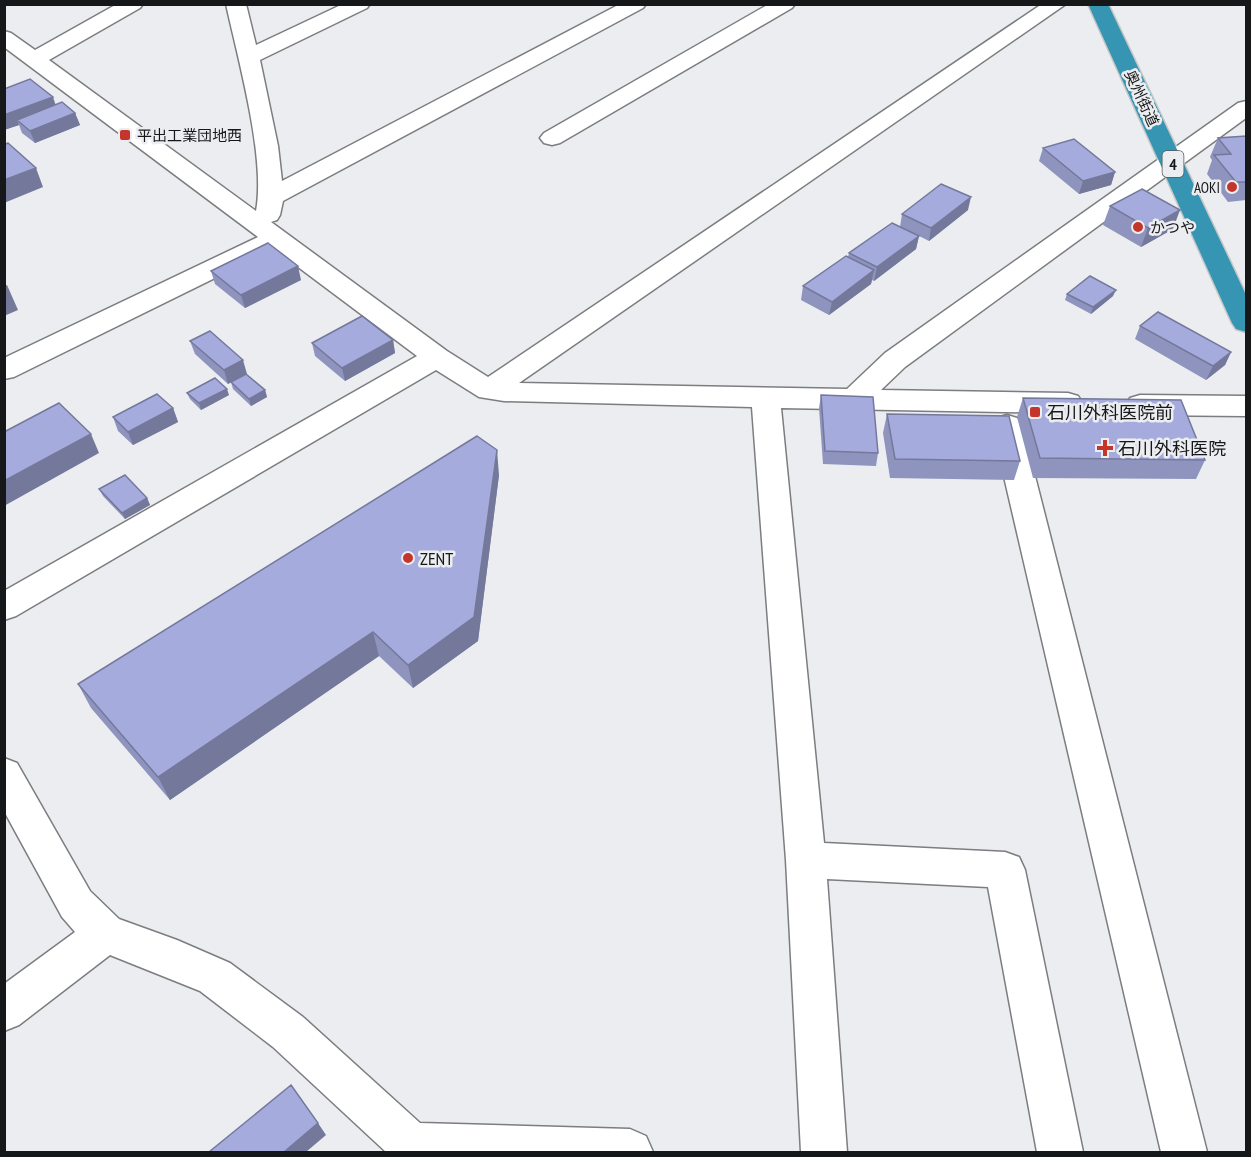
<svg xmlns="http://www.w3.org/2000/svg" width="1251" height="1157" font-family="'PT Sans Narrow','Noto Sans JP',sans-serif">
	<style>
		.lines { fill: none; stroke-linecap: round; stroke-linejoin: round }
		.minor-casing { stroke: #7b7d7f; stroke-width: 3 }
		.highway-casing { stroke: #c7c7c8; stroke-width: 3 }
		.minor { fill: #fff; fill-rule: evenodd }
		.highway { fill: #3595b2; fill-rule: evenodd }
		.wall { fill: #8e94be }
		.shaded-wall { fill: #74789b }
		.building { fill: #a5acdd; stroke: #74789b; stroke-width: 1.5 }
		.poi-dot { fill: #c4362b; stroke: #ebedf0; stroke-width: 2 }
		.labels { text-anchor: middle; dominant-baseline: central; stroke-width: 5; stroke-linejoin: round; paint-order: stroke }
		.far-street-label { font-size: 15px; fill: #161718; stroke: #ebedf0 }
		.far-poi-label { font-size: 15px; fill: #161718; stroke: #ebedf0; text-anchor: start }
		.shield { fill: #ebedf0; stroke: #565759; stroke-width: 1.5 }
		.shield-label { font-size: 16px; font-weight: bold; fill: #161718 }
		.poi-label { font-size: 18px; fill: #161718; stroke: #ebedf0; text-anchor: start }
	</style>
	<rect width="100%" height="100%" fill="#ebedf0"/>
	<g class="lines">
		<defs>
			<path id="minor" d="M117 4H143L140 8 49 60 256 211C266 158 238 59 226 4H246L256 45 343 4H370L367 8 260 60 278 146 282 181 620 4H646L643 8 283 201 280 215 277 220 271 222 447 351 488 377 1042 4H1066L519 383 847 389 885 353 1238 103 1246 101V118L905 367 881 390 1068 393 1078 396 1083 403 1078 410 1068 413 781 408 824 843 1005 852 1019 857 1025 870 1083 1152H1037L988 887 827 879 847 1152H801L786 860 752 407 504 401 479 397 436 370 16 616 4 620V591L417 356 274 249 14 377 4 379V358L258 237 4 47V31L11 33 35 50Z
				M769 4H795L792 8 560 143 552 145 544 143 540 138 544 133Z
				M1140 395 1246 396V416L1140 415 1130 412 1125 405 1130 398Z
				M1007 415 1017 418 1022 425 1207 1152H1161L992 425 997 418Z
				M4 758 17 763 90 891 119 919 177 940 230 963 303 1017 420 1123 630 1129 646 1136 653 1152H386L273 1047 200 991 110 955 19 1025 4 1031V984L75 932 62 917 4 811Z"/>
			<path id="highway" d="M1088 4H1108L1246 295V332L1236 329 1232 323Z"/>
		</defs>
		<use href="#minor" class="minor-casing"/>
		<use href="#highway" class="highway-casing"/>
		<use href="#minor" class="minor"/>
		<use href="#highway" class="highway"/>
	</g>
	<path class="wall" d="M4 89 56 105 75 113 80 125 35 143 22 133 19 125 4 130Z
		M1246 136V200L1228 202 1207 174 1212 160 1210 157 1218 138Z
		M1043 148 1115 172 1111 185 1079 194 1039 161Z
		M1110 206 1173 229 1141 247 1103 225Z
		M968 210 929 241 919 236 916 249 874 281 872 280 871 284 829 315 801 300 803 286 848 257 849 253 900 227 902 214Z
		M211 271 301 280 245 308 215 284Z
		M1067 294 1113 296 1091 314 1065 300Z
		M1140 326 1231 352 1225 365 1206 380 1135 339Z
		M393 340 395 353 345 381 315 356 312 343Z
		M190 341 247 374H246L265 390 267 397 251 406 233 389 231 382 228 384 195 354Z
		M187 393 229 395 201 410 190 399Z
		M821 395 878 453 876 466 823 464 819 408Z
		M1023 398 1205 460 1196 479 1033 478 1017 417Z
		M173 408 178 422 133 445 118 431 113 417Z
		M887 414 1020 461 1014 480 890 478 883 433Z
		M499 475 478 641 413 688 379 656 170 800 91 708 78 684Z
		M99 489 147 498 150 505 125 519 103 496Z"/>
	<path class="shaded-wall" d="M53 97 57 109 17 120 19 125 4 130V115Z
		M75 113 80 125 35 143 30 131Z
		M36 168 43 187 4 203V180Z
		M1115 172 1111 185 1079 194 1083 181Z
		M971 197 968 210 929 241 931 228Z
		M1180 210 1173 229 1141 247 1148 228Z
		M919 236 916 249 874 281 877 267Z
		M298 266 301 280 245 308 241 295Z
		M874 270 871 284 829 315 832 302Z
		M7 285 18 310 4 316V286Z
		M1116 290 1113 296 1091 314 1093 307Z
		M393 340 395 353 345 381 342 368Z
		M1231 352 1225 365 1206 380 1213 366Z
		M243 360 247 374 228 384 224 370Z
		M227 389 229 395 201 410 199 403Z
		M265 390 267 397 251 406 249 399Z
		M173 408 178 422 133 445 128 432Z
		M91 434 99 453 4 506V481Z
		M497 450 499 475 478 641 413 688 408 665Z
		M147 498 150 505 125 519 122 513Z
		M373 632 379 656 170 800 158 777Z
		M318 1123 326 1135 306 1152H284Z"/>
	<path class="building" d="M30 79 53 97 4 115V89Z
		M62 102 75 113 30 131 17 120Z
		M1246 136V182H1236L1214 155 1231 154 1218 138Z
		M1074 139 1115 172 1083 181 1043 148Z
		M8 143 36 168 4 180V145Z
		M941 184 971 197 931 228 902 214Z
		M1142 189 1180 210 1148 228 1110 206Z
		M892 223 919 236 877 267 849 253Z
		M268 243 298 266 241 295 211 271Z
		M846 256 874 270 832 302 803 286Z
		M1090 276 1116 290 1093 307 1067 294Z
		M1158 312 1231 352 1213 366 1140 326Z
		M362 316 393 340 342 368 312 343Z
		M210 331 243 360 224 370 190 341Z
		M246 374 265 390 249 399 231 382Z
		M215 378 227 389 199 403 187 393Z
		M157 394 173 408 128 432 113 417Z
		M821 395 873 397 878 453 825 451Z
		M1023 398 1181 400 1205 460 1040 458Z
		M59 403 91 434 4 481V432Z
		M887 414 1009 416 1020 461 895 459Z
		M477 436 497 450 474 617 408 665 373 632 158 777 78 684Z
		M125 475 147 498 122 513 99 489Z
		M291 1085 318 1123 284 1152H209Z"/>
	<g class="poi-dot">
		<rect x="119" y="129" width="12" height="12" rx="3"/>
		<circle cx="1232" cy="187" r="6"/>
		<circle cx="1138" cy="227" r="6"/>
		<rect x="1029" y="406" width="12" height="12" rx="3"/>
		<path d="M1102 439h6v6h6v6h-6v6h-6v-6h-6v-6h6z"/>
		<circle cx="408" cy="558" r="6"/>
	</g>
	<g class="labels">
		<g class="far-street-label">
			<text transform="translate(1142 98) rotate(65)">奥州街道</text>
		</g>
		<g class="far-poi-label">
			<text x="137" y="135">平出工業団地西</text>
			<text x="1220" y="187" text-anchor="end">AOKI</text>
			<text x="1150" y="227">かつや</text>
		</g>
		<rect class="shield" x="1162.5" y="151" width="21" height="26" rx="4.5"/>
		<g class="shield-label">
			<text x="1173" y="164">4</text>
		</g>
		<g class="poi-label">
			<text x="1047" y="412">石川外科医院前</text>
			<text x="1118" y="448">石川外科医院</text>
			<text x="420" y="558">ZENT</text>
		</g>
	</g>
	<rect width="1251" height="1157" fill="none" stroke="#161718" stroke-width="12"/>
</svg>
